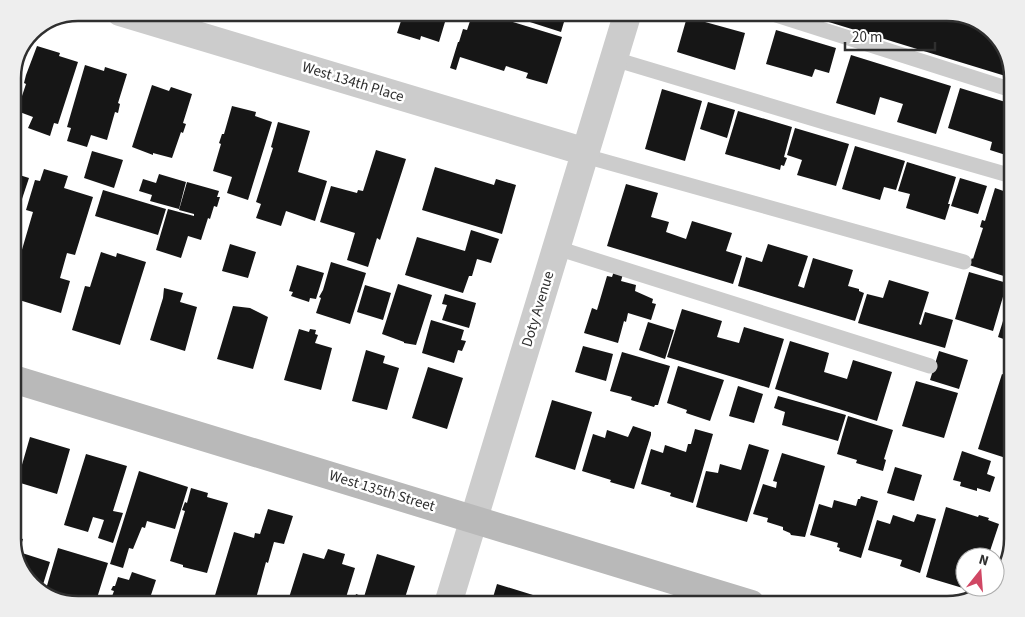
<svg xmlns="http://www.w3.org/2000/svg" width="1025" height="617" font-family="'Source Sans 3',sans-serif">
	<style>
		.building { fill: #161616 }
		.lines { fill: none; stroke-linecap: round; stroke-linejoin: round }
		.lane { stroke: #ccc; stroke-width: 15 }
		.street { stroke: #ccc; stroke-width: 28 }
		.secondary { stroke: #b9b9b9; stroke-width: 28 }
		.labels { text-anchor: middle; dominant-baseline: central; stroke-width: 5; stroke-linejoin: round; paint-order: stroke }
		.street-label { font-size: 15px; fill: #2f2f2f; stroke: #fff }
		.rim { fill: none; stroke: #2f2f2f; stroke-width: 2.5 }
	</style>
	<rect width="100%" height="100%" fill="#fff"/>
	<path class="building" d="M333 12H360L357 20Z
		M404 12H448L439 42 421 36 420 40 397 33Z
		M473 12H480L562 37 547 84 526 78 528 73 506 66 504 71 460 57 456 70 450 68 458 42H459L463 29 467 30Z
		M499 12H567L561 32Z
		M796 12H946L980 22 1003 45 1012 78Z
		M687 17 745 33 735 70 677 52Z
		M776 30 836 48 829 73 815 69 812 77 766 64Z
		M37 46 60 53 59 56 78 62 58 124 54 123 50 136 28 128 33 117 17 111 26 84 24 83 26 75Z
		M851 55 951 86 936 134 897 122 903 104 880 97 875 115 836 103Z
		M85 65 104 71 105 67 127 74 118 103 120 104 118 113 115 112 107 140 91 135 87 147 67 141 71 128 67 127Z
		M152 85 169 91 171 87 192 94 183 123 186 124 183 133 181 132 172 158 153 153V155L132 147Z
		M960 88 1012 104V157L990 150 992 142 948 128Z
		M662 89 702 101 685 161 645 149Z
		M708 102 735 110 727 138 700 129Z
		M232 106 256 112 255 116 272 122 248 200 227 193 232 177 213 171 221 144 219 143 222 134H224Z
		M738 111 792 127 784 157 787 158 784 166 781 165 780 170 725 154Z
		M278 122 310 131 298 172 327 181 315 221 286 211 281 226 256 218 261 204 256 202 273 148 271 147Z
		M13 127 18 128 13 144Z
		M795 128 849 144 836 186 797 175 802 160 787 155Z
		M855 146 905 161 896 190 884 187 880 200 842 189Z
		M376 150 406 159 380 240 377 238 368 267 347 260 355 233 320 222 331 186 357 193 358 190 363 191Z
		M92 151 123 160 114 188 84 178Z
		M907 162 956 177 948 204H950L945 220 906 208 910 194 898 191Z
		M435 167 494 185 496 179 516 185 502 234 422 210Z
		M44 169 68 176 64 188 93 197 75 255 67 253 60 278 70 281 61 313 16 299 22 280 14 277 33 212 26 210 35 180 40 181Z
		M13 173 29 178 19 208 13 206Z
		M159 174 186 182 179 209 150 201 152 195 139 191 143 179 156 183Z
		M960 178 987 186 978 214 951 206Z
		M187 182 219 191 217 197H220L217 207 214 206 210 219 208 218 201 240 188 236 181 258 156 250 168 209 194 216V214L179 210Z
		M626 184 658 193 651 217 669 222 666 232 686 239 692 221 732 233 726 251 742 256 733 284 607 246Z
		M995 188 1012 194V269L1010 278 969 265 972 258 973 259 983 228 980 227 982 220 985 221Z
		M103 190 166 209 158 235 95 216Z
		M471 230 499 239 491 263 477 259 472 276H469L463 293 405 275 417 237 465 251Z
		M230 244 256 252 248 278 222 271Z
		M768 244 808 256 798 286 804 288 813 258 853 270 848 286 859 289V291L864 293 855 321 738 286 746 257 762 262Z
		M101 252 116 257 117 253 146 262 120 345 72 330 85 286 90 287Z
		M331 262 366 273 350 324 316 313 321 298 319 297 323 290Z
		M297 265 324 273 316 299 310 298 309 302 291 296 293 292 289 291Z
		M614 271 623 274 621 281 636 285 635 291 653 299 652 303 656 304 651 320 628 313 626 322 624 321 618 343 584 333 592 308 597 310 607 276 612 277Z
		M969 272 1007 283 993 331 955 319Z
		M889 280 929 292 919 324 921 325 925 312 953 320 945 348 858 323 867 294 883 298Z
		M398 284 432 295 416 345 404 343V342L382 334Z
		M365 285 391 293 383 320 357 312Z
		M164 288 183 293 180 302 197 307 185 351 150 340 163 298Z
		M1012 292V342L998 337Z
		M445 294 476 303 469 328 442 320 447 305 442 304Z
		M233 306 250 308 268 317 253 369 217 359Z
		M682 309 722 321 717 337 739 343 744 327 784 339 769 388 667 357Z
		M431 320 464 330 461 340 466 341 462 351 458 350 454 363 422 353Z
		M648 322 674 330 665 359 639 350Z
		M299 329 309 332 310 329 316 330 315 334 318 335 315 343 332 348 321 390 284 380Z
		M790 341 829 353 824 372 847 379 853 360 892 372 877 421 775 389Z
		M583 346 613 354 606 381 575 372Z
		M366 350 385 356 383 363 399 368 387 410 352 401Z
		M939 351 968 360 959 389 930 380Z
		M622 352 670 366 658 405H655L654 407 631 400 632 397 610 391Z
		M678 366 724 380 710 421 686 413 687 410 667 403Z
		M428 367 463 378 447 429 412 418Z
		M1002 374 1012 378V460L978 449Z
		M916 381 958 393 944 438 902 426Z
		M738 386 763 394 754 423 729 416Z
		M778 396 846 415 838 441 782 425 785 412 774 408Z
		M552 400 592 412 575 470 535 457Z
		M848 416 893 430 884 459 886 460 883 471 856 463 857 460 837 454Z
		M633 426 651 432V435L634 489 610 482 611 480 582 471 593 434 605 438 607 430 628 437Z
		M695 429 713 434 693 503 670 496 671 493 641 484 651 449 663 453 665 445 686 452 688 444H691Z
		M30 437 70 449 57 494 17 482Z
		M749 444 769 450 747 522 696 507 706 471 718 473 720 464 741 470Z
		M962 451 991 461 987 474 995 477 990 492 977 488V491L960 486 961 482 953 480Z
		M782 453 825 466 805 537 791 535 790 533 783 530V527L767 522 768 518 753 514 763 484 776 488 777 482 773 481Z
		M86 454 127 466 113 511 123 513 113 543 98 538 104 520 93 517 88 532 64 525Z
		M895 467 922 475 914 501 887 493Z
		M139 471 188 487 175 529 147 521 145 528 142 527 133 549 129 548 123 568 110 564Z
		M191 488 208 493 207 497 228 503 207 573 183 567V565L170 561 185 511 182 510 185 502 187 503Z
		M861 496 878 501 861 558 839 551 840 548 837 547 838 543 810 535 819 504 832 508 834 500 856 506 858 499H860Z
		M946 507 978 517 979 515 989 518 988 520 999 524 988 557H965V587H979L977 593 975 592 974 594 965 592 966 589 926 577Z
		M268 509 293 516 284 544 274 542 268 563 266 562 255 602 254 601 253 604H222L213 602 234 532 254 538 255 533 260 534Z
		M917 514 936 519 920 573 900 566 902 560 868 550 877 520 890 524 893 515 914 522Z
		M14 530 17 531 15 537 23 539 19 552 50 562 41 591 22 572 13 542Z
		M58 548 108 563 97 598 112 603 111 604H79L66 601 67 596 46 589Z
		M328 549 345 554 342 564 355 568 344 604H287L303 553 324 559Z
		M377 554 415 566 403 604H353L356 594 364 597Z
		M995 559 1006 563 1003 572 995 580Z
		M132 572 156 580 148 604H117L118 601 111 599 114 591 111 590 113 586H115L118 577 129 580Z
		M497 584 533 595 530 604H491Z
		M179 600 192 604H178Z"/>
	<g class="lines">
		<path class="lane" d="M767 12 1012 90
			M614 59 831 124 1005 174
			M585 156 964 262
			M557 248 930 366"/>
		<path class="street" d="M120 12 586 152
			M448 604 628 12"/>
		<path class="secondary" d="M13 379 751 604"/>
	</g>
	<g class="labels">
		<g class="street-label">
			<text transform="translate(353 82) rotate(17)">West 134th Place</text>
			<text transform="translate(538 309) rotate(-73)">Doty Avenue</text>
			<text transform="translate(382 491) rotate(17)">West 135th Street</text>
		</g>
	</g>
	<path d="M0 0H1025V617H0ZM78 21H947A57 57 0 0 1 1004 78V539A57 57 0 0 1 947 596H78A57 57 0 0 1 21 539V78A57 57 0 0 1 78 21Z" fill="#eee" fill-rule="evenodd"/>
	<path class="rim" d="M78 21H947A57 57 0 0 1 1004 78V539A57 57 0 0 1 947 596H78A57 57 0 0 1 21 539V78A57 57 0 0 1 78 21Z"/>
	<g transform="translate(980 572) rotate(17)"><circle r="24" fill="#ffffff" stroke="#acacac"/>
	<path d="M0-4L9 19L0 12L-9 19Z" fill="#d04764"/>
	<text y="-8" font-size="14" font-weight="bold" text-anchor="middle" fill="#2f2f2f">N</text>
	</g>
	<path d="M845 42v8h90v-8" fill="none" stroke="#2f2f2f" stroke-width="2.5"/>
	<text x="852" y="42" font-size="15" fill="#2f2f2f" stroke="#ffffff" stroke-width="4" paint-order="stroke">20 m</text>
</svg>
